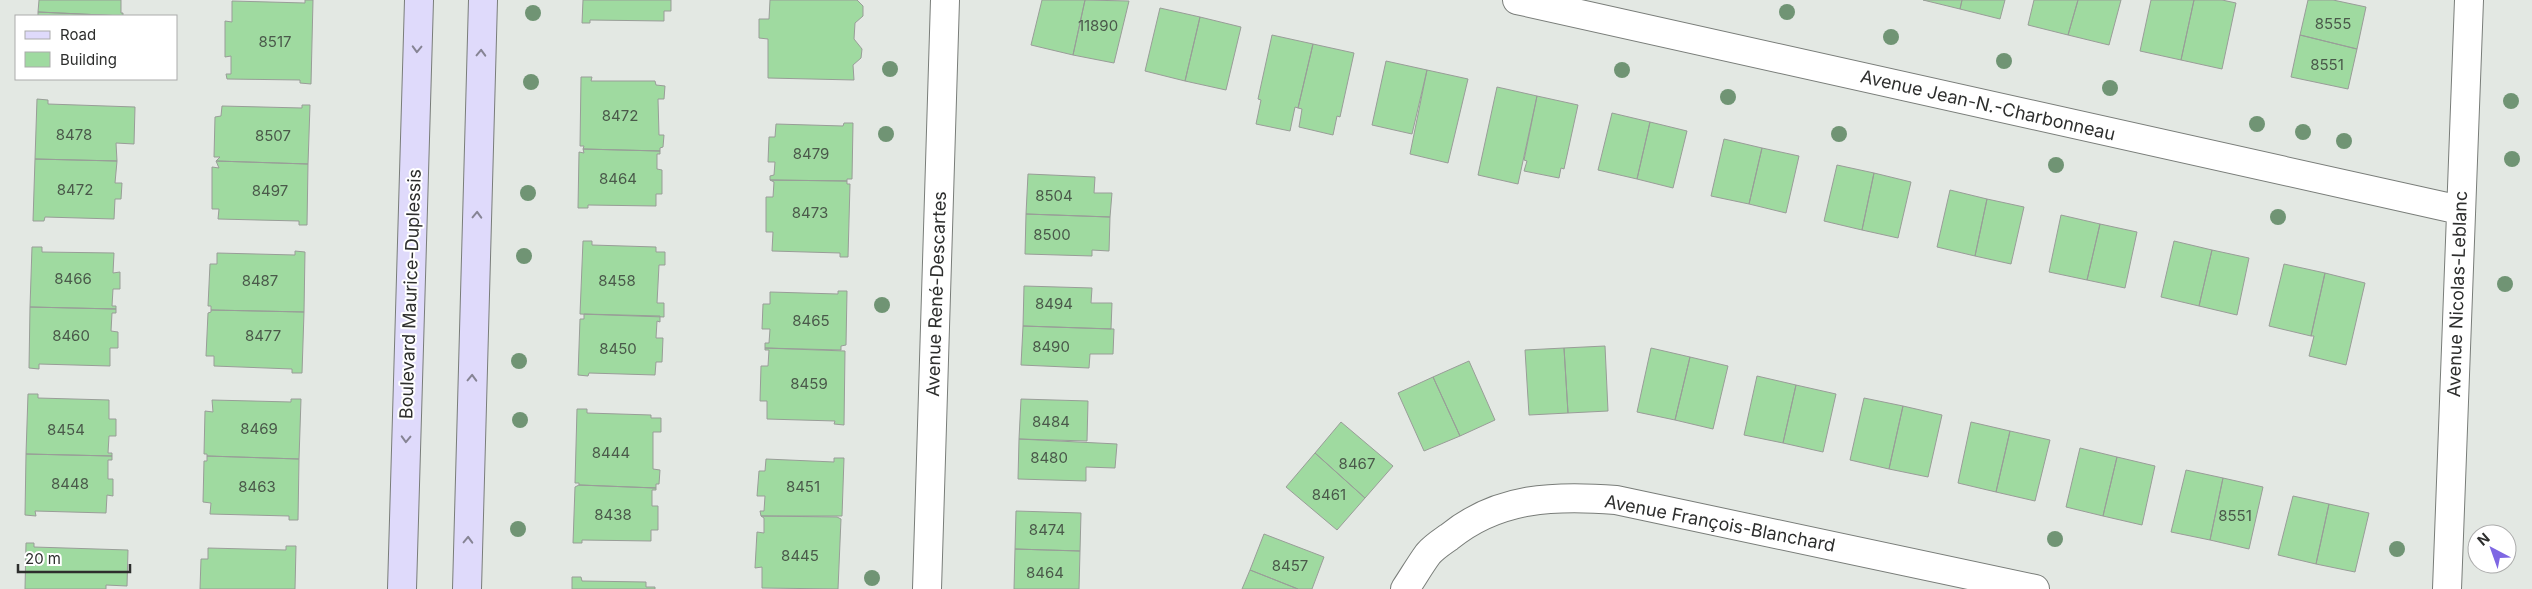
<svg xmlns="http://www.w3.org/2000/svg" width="2532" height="589" font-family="Inter,sans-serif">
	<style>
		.building { fill: #9fdaa0; stroke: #999d98 }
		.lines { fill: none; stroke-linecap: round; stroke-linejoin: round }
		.street-casing { stroke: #797d79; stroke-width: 30 }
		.secondary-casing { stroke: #797d79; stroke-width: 30 }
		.street { stroke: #fff; stroke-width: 28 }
		.secondary { stroke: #dfdafb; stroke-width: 28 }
		.tree { fill: #709474 }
		.oneway { stroke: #868494 }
		.labels { text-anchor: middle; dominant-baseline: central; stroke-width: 4; stroke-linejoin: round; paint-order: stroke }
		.number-label { font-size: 15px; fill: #4a594a }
		.street-label { font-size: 18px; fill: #2d2e2d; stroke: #fff }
	</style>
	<rect width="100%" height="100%" fill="#e3e8e3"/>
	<path class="building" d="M39 0H121V13H123V16L38 12Z
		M305 0H313L311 84 300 83V80L227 79 226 74H231V56L225 57V21L232 22V1L305 3Z
		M583 0H671V11H664V21L590 20V23H582Z
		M770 0H857L863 6V16L855 23 854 39 862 49 861 58 853 65 854 80 768 78V39L759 38V19H769Z
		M1042 0H1085L1073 55 1031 45Z
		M1085 0 1129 1 1114 63 1073 55Z
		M1923 0H1962L1960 9Z
		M1962 0H2005L2000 19 1960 9Z
		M2034 0H2078L2068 35 2028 25Z
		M2078 0H2121L2109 45 2068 35Z
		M2151 0H2194L2181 60 2140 51Z
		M2194 0H2222L2236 3 2222 69 2181 60Z
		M2308 0H2333L2366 7 2357 49 2300 35Z
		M1160 8 1200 17 1185 81 1145 71Z
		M38 12 123 16H38Z
		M1200 17 1241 27 1226 90 1185 81Z
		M1272 35 1313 44 1298 108 1295 107 1290 131 1256 124 1261 100 1258 99Z
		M2300 35 2357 49 2348 89 2291 77Z
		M1313 44 1354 53 1340 117 1337 116 1333 135 1299 127 1302 109 1298 108Z
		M1386 61 1427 70 1412 134 1372 125Z
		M1427 70 1468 79 1448 163 1410 154Z
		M581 77H592L591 81H655L656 85 665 86 664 99H658L659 135H664L663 147 660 148V151L583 149 584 146H580Z
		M1497 87 1537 96 1518 184 1478 175Z
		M1537 96 1578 105 1564 169 1561 168 1559 178 1524 171 1527 161 1524 160Z
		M37 99 48 100V104L135 107 134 144 116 143 117 161 35 159Z
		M302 105H310L308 164 216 161 220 157H214L215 117 221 116 222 106 302 108Z
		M1612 113 1650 122 1637 179 1598 170Z
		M1650 122 1687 131 1673 188 1637 179Z
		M844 123H853L852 179H847V181L770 180V176L774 175 775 162H768L769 137H775L776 124 843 126Z
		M1724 139 1762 148 1749 204 1711 196Z
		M1762 148 1799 156 1786 213 1749 204Z
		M583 149 660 151V154H657V169L662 170V194H656V206L588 205V208H578L579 152 584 153Z
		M35 159 117 161 115 183H122L121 199H115L114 219 45 217 44 221H33Z
		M216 161 308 164 307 225H299V221L218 219 219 209H212V167L219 168Z
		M1837 165 1874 173 1862 230 1824 221Z
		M1874 173 1911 182 1898 238 1862 230Z
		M1028 174 1095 177 1094 193H1112L1110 217 1026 214Z
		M770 180 847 181V184H850L848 257H840V253L772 251 773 232H766V197H773L774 182Z
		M1950 190 1987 199 1975 256 1937 247Z
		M1987 199 2024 207 2011 264 1975 256Z
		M1026 214 1110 217 1109 251 1092 250V256L1025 254Z
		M2061 215 2100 224 2087 280 2049 272Z
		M2100 224 2137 232 2125 288 2087 280Z
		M583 241H592V245L656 247V252H665V265H659L657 303H664V317L580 314Z
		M2174 241 2212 250 2199 306 2161 297Z
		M32 247H42V252L114 253 113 273 120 272V289H113L112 306H116V309L30 307Z
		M2212 250 2249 258 2237 315 2199 306Z
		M295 251 305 252 304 312 211 310V306H208L210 264H217V253L295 255Z
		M2284 264 2325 273 2311 336 2269 326Z
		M2325 273 2365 283 2346 365 2309 356 2314 336H2311Z
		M1024 286 1092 288 1091 303H1112L1111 329 1023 326Z
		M838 291H847L846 345 841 346V350L765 348V343H769L770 329H762L763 304H770V292L838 294Z
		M30 307 116 309V313H112L111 331 118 332V348H110V366L39 364V369L29 368Z
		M211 310 304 312 302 373H292V369L214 366V356H206L208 313 211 312Z
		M584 314 660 316V322L657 321 656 338H663L662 362H656L655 375 589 373 588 376 578 375 580 319H584Z
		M1023 326 1114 329 1113 354H1090L1089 368 1021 365Z
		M1605 346 1608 411 1568 413 1564 348Z
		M765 348 845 351 844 425 834 424 835 421 767 419V401H760L761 366H768L769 350H765Z
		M1564 348 1568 413 1529 415 1525 350Z
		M1651 348 1690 357 1675 420 1637 412Z
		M1690 357 1728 366 1713 429 1675 420Z
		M1469 361 1495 420 1460 436 1433 377Z
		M1757 376 1796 385 1783 443 1744 435Z
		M1433 377 1460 436 1424 451 1398 393Z
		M1796 385 1836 394 1823 452 1783 443Z
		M28 394H38V398L109 400V419H116V436H109L108 453H112V456L26 454Z
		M1864 398 1903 406 1889 469 1850 460Z
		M291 399H301L299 459 207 456V454H204L205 411 213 412 212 400 291 402Z
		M1021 399 1088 401 1087 441 1019 439Z
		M1903 406 1942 415 1928 477 1889 469Z
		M577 409H587V413L651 415V418H661V432H653V469L660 470 659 484H656V488L579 485V483H575Z
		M1341 422 1393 466 1365 498 1315 453Z
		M1971 422 2010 431 1996 492 1958 483Z
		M2010 431 2050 440 2035 501 1996 492Z
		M1019 439 1117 444 1115 468 1086 467V481L1018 479Z
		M2080 448 2117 457 2103 516 2066 507Z
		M1315 453 1365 498 1337 530 1286 487Z
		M26 454 112 456V460H108V479H113V496L107 495 106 513 35 511 36 516 25 515Z
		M207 456 299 459 298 520H289V516L210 514 211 503 203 502 204 461H207Z
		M2117 457 2155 466 2142 525 2103 516Z
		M834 458H844L842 516H761L760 511H764L765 496H757L759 471H765L766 459 834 462Z
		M2186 470 2223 478 2210 540 2171 532Z
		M2223 478 2263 487 2249 549 2210 540Z
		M579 485 656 488V490H652V506H658V530H651V541L582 540V543H573L575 487Z
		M2293 496 2329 504 2316 564 2278 555Z
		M2329 504 2369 513 2355 572 2316 564Z
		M1016 511 1081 513 1080 551 1015 549Z
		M761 516 837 517 841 519 838 589 762 588V567L755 568 757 532 764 533V518Z
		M1264 534 1324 557 1312 589H1298L1250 570Z
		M26 543H34V547L128 550 127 586 106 585V589H25Z
		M286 546H296L295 589H200L201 559H208V548L286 550Z
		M1015 549 1080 551 1079 589H1014Z
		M1250 570 1298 589H1242Z
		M572 577H581L582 581 646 582V587H655V589H572Z"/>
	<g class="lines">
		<defs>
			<path id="street" d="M1517 0 2460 210
				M927 589 945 0
				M1405 589C1413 577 1420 565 1428 554 1434 547 1442 542 1449 537 1498 497 1555 495 1616 500L2035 589
				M2447 589 2469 0"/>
			<path id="secondary" d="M402 589 419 0
				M467 589 483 0"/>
		</defs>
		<use href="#street" class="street-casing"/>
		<use href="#secondary" class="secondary-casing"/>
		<use href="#street" class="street"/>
		<use href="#secondary" class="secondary"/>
	</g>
	<g class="tree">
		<circle cx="1787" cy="12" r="8"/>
		<circle cx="533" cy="13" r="8"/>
		<circle cx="1891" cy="37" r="8"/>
		<circle cx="2004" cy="61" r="8"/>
		<circle cx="890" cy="69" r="8"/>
		<circle cx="1622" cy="70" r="8"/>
		<circle cx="531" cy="82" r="8"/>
		<circle cx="2110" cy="88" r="8"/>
		<circle cx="1728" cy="97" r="8"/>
		<circle cx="2511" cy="101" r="8"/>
		<circle cx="2257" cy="124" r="8"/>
		<circle cx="2303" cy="132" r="8"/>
		<circle cx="886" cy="134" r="8"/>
		<circle cx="1839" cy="134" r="8"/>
		<circle cx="2344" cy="141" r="8"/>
		<circle cx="2512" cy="159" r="8"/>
		<circle cx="2056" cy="165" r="8"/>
		<circle cx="528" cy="193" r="8"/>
		<circle cx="2278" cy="217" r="8"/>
		<circle cx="524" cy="256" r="8"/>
		<circle cx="2505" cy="284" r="8"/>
		<circle cx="882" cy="305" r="8"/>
		<circle cx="519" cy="361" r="8"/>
		<circle cx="520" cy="420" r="8"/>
		<circle cx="518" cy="529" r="8"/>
		<circle cx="2055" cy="539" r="8"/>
		<circle cx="2397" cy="549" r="8"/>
		<circle cx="872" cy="578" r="8"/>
	</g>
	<defs><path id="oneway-chevron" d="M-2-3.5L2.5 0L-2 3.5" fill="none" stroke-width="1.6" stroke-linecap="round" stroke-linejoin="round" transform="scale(1.25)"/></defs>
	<g class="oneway">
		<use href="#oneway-chevron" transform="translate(417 49) rotate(92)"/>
		<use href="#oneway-chevron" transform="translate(481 53) rotate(-88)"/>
		<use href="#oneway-chevron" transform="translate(477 215) rotate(-88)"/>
		<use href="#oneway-chevron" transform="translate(472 378) rotate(-88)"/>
		<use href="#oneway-chevron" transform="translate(406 439) rotate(92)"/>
		<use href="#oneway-chevron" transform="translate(468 540) rotate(-88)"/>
	</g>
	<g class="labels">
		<g class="number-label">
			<text x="2333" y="23">8555</text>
			<text x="1098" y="25">11890</text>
			<text x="275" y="41">8517</text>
			<text x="2327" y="64">8551</text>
			<text x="620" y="115">8472</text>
			<text x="74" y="134">8478</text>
			<text x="273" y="135">8507</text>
			<text x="811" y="153">8479</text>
			<text x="618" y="178">8464</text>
			<text x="75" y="189">8472</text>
			<text x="270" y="190">8497</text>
			<text x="1054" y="195">8504</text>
			<text x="810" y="212">8473</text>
			<text x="1052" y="234">8500</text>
			<text x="73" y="278">8466</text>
			<text x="260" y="280">8487</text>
			<text x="617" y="280">8458</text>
			<text x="1054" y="303">8494</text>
			<text x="811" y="320">8465</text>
			<text x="71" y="335">8460</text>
			<text x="263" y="335">8477</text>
			<text x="1051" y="346">8490</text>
			<text x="618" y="348">8450</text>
			<text x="809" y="383">8459</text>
			<text x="1051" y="421">8484</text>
			<text x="259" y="428">8469</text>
			<text x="66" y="429">8454</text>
			<text x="611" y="452">8444</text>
			<text x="1049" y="457">8480</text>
			<text x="1357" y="463">8467</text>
			<text x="70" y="483">8448</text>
			<text x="257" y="486">8463</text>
			<text x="803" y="486">8451</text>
			<text x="1329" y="494">8461</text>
			<text x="613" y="514">8438</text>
			<text x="2235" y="515">8551</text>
			<text x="1047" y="529">8474</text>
			<text x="800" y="555">8445</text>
			<text x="1290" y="565">8457</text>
			<text x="1045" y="572">8464</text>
		</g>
		<g class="street-label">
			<text transform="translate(1988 105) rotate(13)">Avenue Jean-N.-Charbonneau</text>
			<text transform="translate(410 294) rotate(-88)">Boulevard Maurice-Duplessis</text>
			<text transform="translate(936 294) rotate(-88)">Avenue René-Descartes</text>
			<text transform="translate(2457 294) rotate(-88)">Avenue Nicolas-Leblanc</text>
			<text transform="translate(1720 523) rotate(11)">Avenue François-Blanchard</text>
		</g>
	</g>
	<rect x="15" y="15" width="162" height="65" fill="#ffffff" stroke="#ababab"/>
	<rect x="25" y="31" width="25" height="8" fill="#dfdafb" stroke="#ababab"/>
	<text x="60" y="40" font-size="15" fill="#2d2e2d">Road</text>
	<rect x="25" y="52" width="25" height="15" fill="#9fdaa0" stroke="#ababab"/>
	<text x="60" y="65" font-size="15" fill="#2d2e2d">Building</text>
	<g transform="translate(2492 549) rotate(319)"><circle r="24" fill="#ffffff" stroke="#ababab"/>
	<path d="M0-4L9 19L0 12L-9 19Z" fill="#7e67e3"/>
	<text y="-8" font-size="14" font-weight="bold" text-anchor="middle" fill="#2d2e2d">N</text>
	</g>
	<path d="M18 564v8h112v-8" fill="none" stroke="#2d2e2d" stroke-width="2.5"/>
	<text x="25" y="564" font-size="15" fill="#2d2e2d" stroke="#ffffff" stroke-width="4" paint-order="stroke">20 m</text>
</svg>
